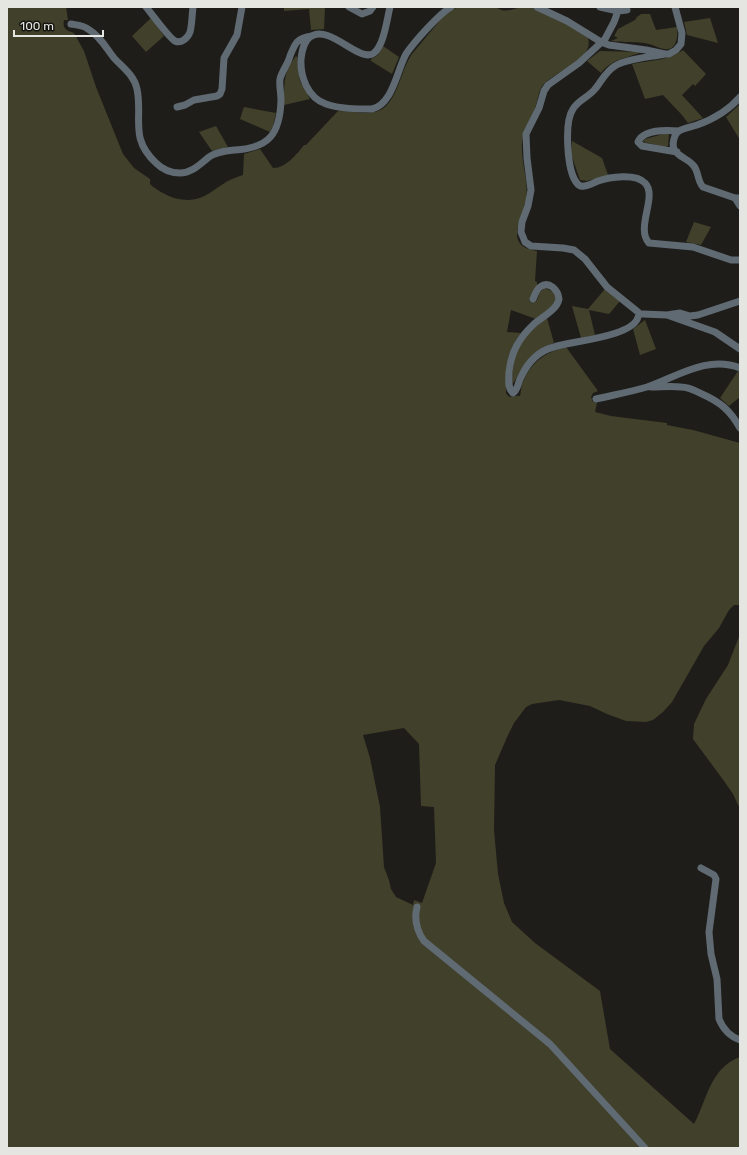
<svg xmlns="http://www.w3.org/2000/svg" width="747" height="1155" font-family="Rubik,sans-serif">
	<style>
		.green { fill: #41402b; fill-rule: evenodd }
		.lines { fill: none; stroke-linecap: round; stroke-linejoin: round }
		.street { stroke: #606a73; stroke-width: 7 }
	</style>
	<rect width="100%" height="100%" fill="#1e1d19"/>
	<path class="green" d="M7 7H66L68 20H64C62 29 67 31 74 33L84 51 96 87 123 154 134 168 150 179V184C156 190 166 195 174 198 199 204 206 195 226 182 231 179 237 177 243 175L244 154 260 149 273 168C286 168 297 154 304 145H306L338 111C349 111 363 114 375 112 397 108 400 70 412 54L441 19 452 10 458 7H496C507 16 517 5 529 7 551 12 569 26 588 38 595 62 551 71 541 88 538 94 537 102 535 109 529 123 521 133 522 149 522 166 529 183 526 200 523 219 502 246 537 251L535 281 537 282V287L529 300 532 303C538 302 538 297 540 292L545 288 553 292 556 299 552 306 536 319 511 310 507 332 521 333C505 353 507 369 506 393 510 400 513 395 520 396 521 392 521 387 522 384 531 362 544 353 566 347L598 391 593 393 591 397 593 402 597 403 595 412 611 416 667 423V425L693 430 740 443V605H734L729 610 719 628 704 646 672 702 663 712 653 720 646 722 626 721 607 714 590 706 559 700 532 704 526 707 514 723 508 735 495 765 494 830 498 874 504 903 512 922 535 943 600 991 610 1049 694 1124C707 1100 710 1068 740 1057V1148H7ZM404 728 419 744 421 806 434 807 436 863 422 903 414 900 413 905 396 897 391 889 389 880 384 867 380 807 370 758 363 735Z
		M284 7H325L324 29 311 30 309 9 284 11Z
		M641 14H650L656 30 677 27C678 36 677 51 664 49 658 48 654 45 649 44 637 41 624 43 611 41L618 38 614 36 618 29 635 20 637 17Z
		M151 18 164 36 146 52 132 36Z
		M710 18 718 43 687 35 684 22Z
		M383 46 399 57 392 74 371 61V59L378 55Z
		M683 50 706 74 695 86 693 84 682 95 703 118 688 123 682 115 663 95 645 99 632 64C650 60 668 61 683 50Z
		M600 51 642 52C628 58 611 59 601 73L587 61Z
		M296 56 297 57 300 81 310 99 284 105C284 85 283 72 296 56Z
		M739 105 740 106V140L726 117Z
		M244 107 276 113 273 126 270 132 240 119Z
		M216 126 228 147 212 151 199 132Z
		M667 133 669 134 668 146 665 147 643 142 645 139Z
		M572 141 602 158 608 175 587 181 580 180 571 154Z
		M694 222 711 227 701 245 686 242Z
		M605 289 620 301 609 314 589 310 595 335 581 338 572 306 588 309Z
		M547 318 554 343C538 349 530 356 521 371 518 375 516 381 512 384 512 352 521 337 547 318Z
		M645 320 656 349 640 355 633 329Z
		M738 371 740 372V397L729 406 720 398Z
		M740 634V809L733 794 724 781 693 739 694 724 706 699 728 665Z"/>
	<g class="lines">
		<path class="street" d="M146 7C152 14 169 38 175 41 181 44 188 38 190 32 192 25 192 15 193 7
			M349 7 362 14 370 11 373 7
			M390 7C387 19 384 45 374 53 359 64 330 23 310 37 303 42 302 52 301 59 300 77 308 98 326 104 340 109 357 109 372 109 393 104 397 70 406 54 414 42 439 14 451 7
			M537 7 567 21 601 42 609 45 646 50 665 54H669L676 50 681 44 682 33 675 7
			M600 7 618 11 614 22 605 39 579 63 548 85 544 91 539 108 526 134 527 158 531 190 528 206 522 222 521 232 525 242 531 246 563 248 574 250 585 259 607 287 638 312
			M618 11 627 10
			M71 24C76 25 83 25 88 29 100 36 106 48 114 58 123 68 134 75 137 89 143 118 129 138 156 163 162 169 171 173 180 173 192 173 200 164 209 157 216 152 226 151 235 150 269 148 280 134 281 100 281 93 279 85 280 79 282 71 288 64 290 56 295 43 297 38 312 36
			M665 54C651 57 625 59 615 66 606 71 601 82 595 89 589 97 578 100 573 109 564 122 567 169 576 182 578 185 580 187 584 186 589 186 593 183 598 181 609 177 636 173 645 183 658 196 635 228 649 243L693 247 731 260H740
			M740 97C728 111 714 119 697 125 691 127 683 128 679 131 674 134 672 144 674 149 677 156 688 159 693 165 699 171 697 181 703 187L735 198H740
			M177 107 185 105 194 100 217 96 220 94 222 89 224 58 237 35 242 7
			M677 152 642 146 638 142C643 129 668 130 679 131
			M735 198 740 206
			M533 299C535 295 536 290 540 287 549 280 558 290 559 299 557 310 542 317 534 324 519 338 511 352 509 372 509 379 507 388 513 393 518 390 518 382 521 377 528 362 538 351 554 347 571 341 633 337 638 317
			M643 314 667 315 680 313 690 316 698 315 740 301
			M667 315 715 332 740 349
			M651 387C661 387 671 386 681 387 689 387 696 391 702 394 720 402 730 410 740 428
			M596 399C613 395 630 392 647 387 677 377 707 355 740 368
			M701 868 714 875 716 879 709 932 711 954 717 979 719 1019C723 1029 729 1036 740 1040
			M417 907C414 919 417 931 424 941L550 1044 645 1148"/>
	</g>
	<rect width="747" height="1155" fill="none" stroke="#e5e5e2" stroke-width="16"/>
	<path d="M14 30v6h89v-6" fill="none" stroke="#e5e5e2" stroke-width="2"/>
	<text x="20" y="30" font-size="12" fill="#e5e5e2" stroke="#141410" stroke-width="3" paint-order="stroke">100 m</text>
</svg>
